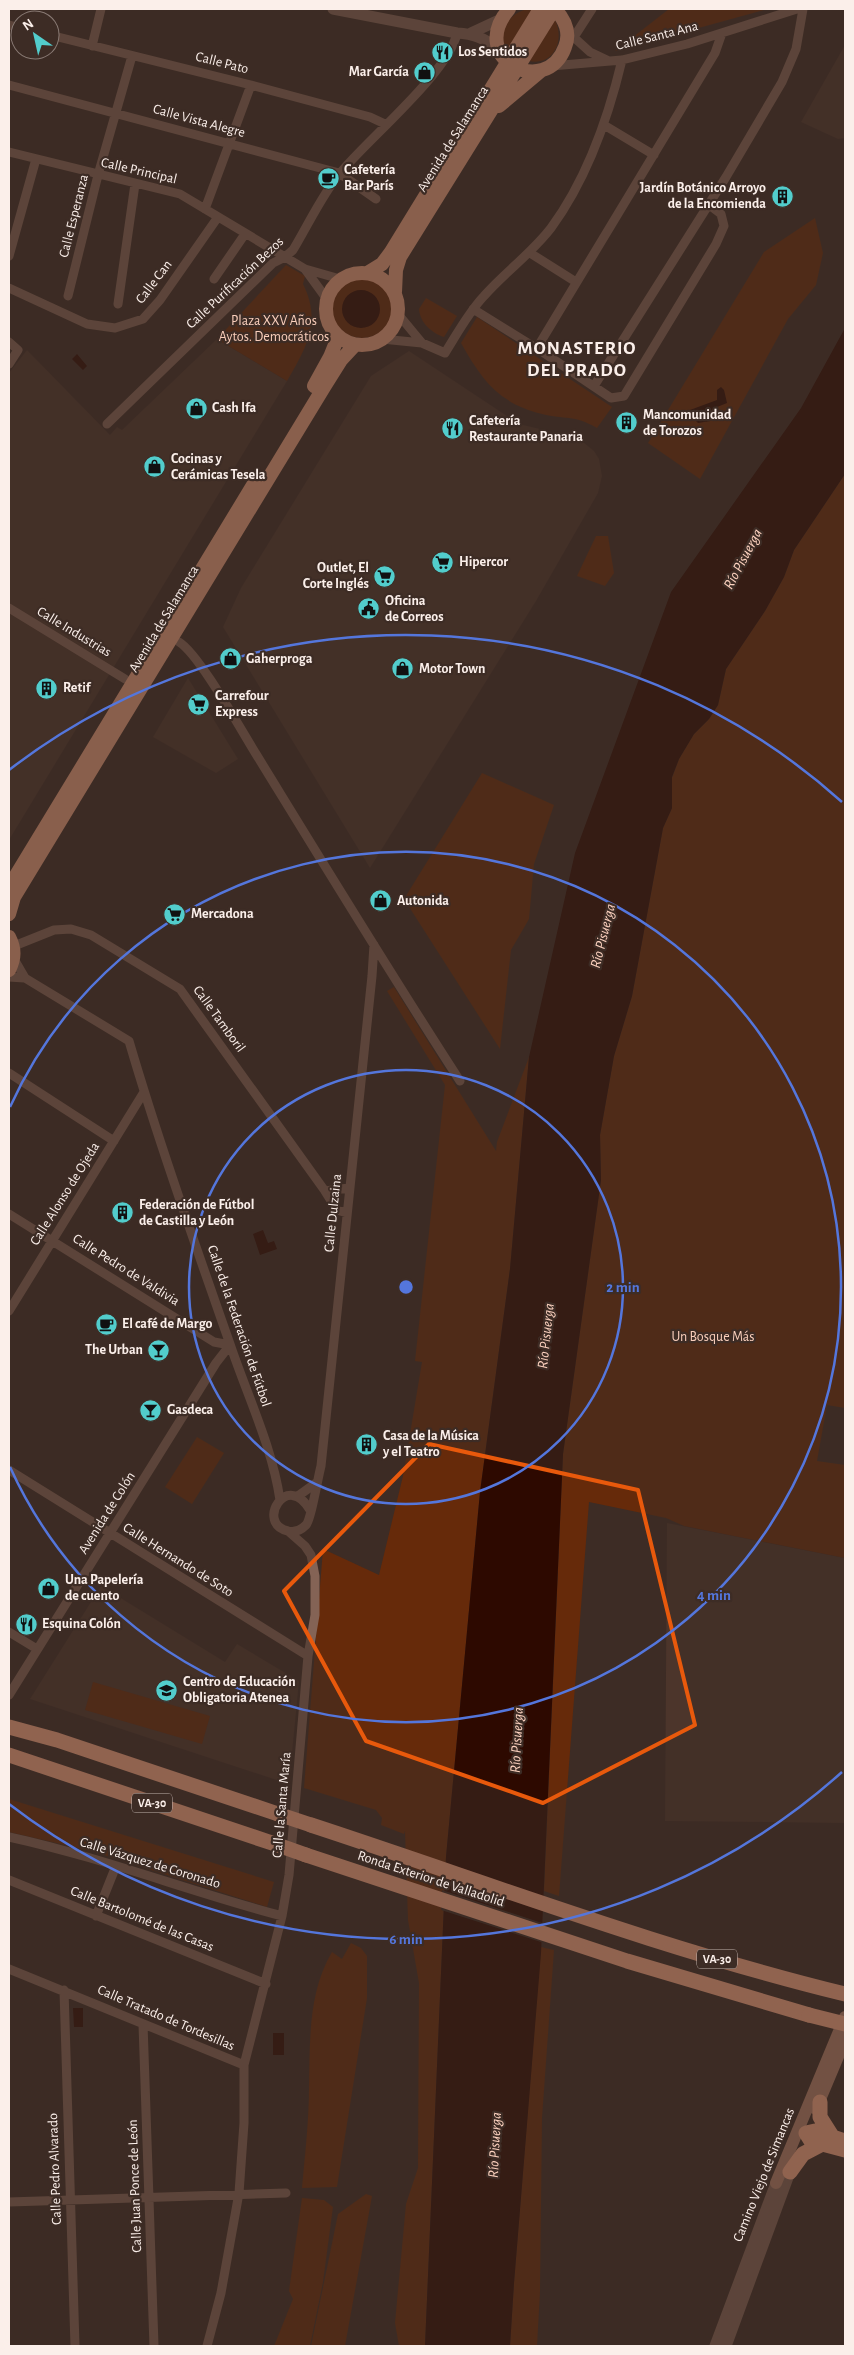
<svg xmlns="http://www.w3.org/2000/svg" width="854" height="2355" font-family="'Alegreya Sans',sans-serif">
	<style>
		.built { fill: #4c352b }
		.green { fill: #662a0a }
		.water { fill: #2d0900 }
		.pier { fill: #3d2c25 }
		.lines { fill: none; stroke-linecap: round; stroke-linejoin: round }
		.minor { stroke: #846355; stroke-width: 9 }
		.tertiary { stroke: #846355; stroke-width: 11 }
		.secondary { stroke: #b37f68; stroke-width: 12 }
		.trunk { stroke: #e79d7c; stroke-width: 14 }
		.motorway { stroke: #f7a683; stroke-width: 15 }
		.motorway-bridge { stroke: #f7a683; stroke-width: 15 }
		.marked { fill: none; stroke: #e8590c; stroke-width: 4; stroke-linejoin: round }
		.ring { fill: none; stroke: #5476dc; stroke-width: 2.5 }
		.labels { text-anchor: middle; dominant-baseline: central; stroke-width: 4.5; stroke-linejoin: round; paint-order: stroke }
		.shield { fill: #3d2c25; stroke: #c2b4af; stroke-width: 1 }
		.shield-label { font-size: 12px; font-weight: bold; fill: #fbefea }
		.street-label { font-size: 14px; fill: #fbefea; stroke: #3d2c25 }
		.poi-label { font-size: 14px; font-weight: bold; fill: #fbefea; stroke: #3d2c25; text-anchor: start }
		.park-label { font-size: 14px; fill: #facfbc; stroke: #3d2c25 }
		.water-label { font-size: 15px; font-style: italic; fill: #fed3c0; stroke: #3d2c25 }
		.district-label { font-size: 19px; font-weight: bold; letter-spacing: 1px; fill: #fbefea; stroke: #3d2c25 }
		.centre { fill: #5476dc; stroke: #3d2c25; stroke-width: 2.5 }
		.ring-label { font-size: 15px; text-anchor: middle; font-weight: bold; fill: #5476dc; stroke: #3d2c25; stroke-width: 4.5; stroke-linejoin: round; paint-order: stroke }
	</style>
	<rect width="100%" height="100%" fill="#3d2c25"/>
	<path class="built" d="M845 45V138L838 139 801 122Z
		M217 339 287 381 9 840V373L27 350 110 435 117 427 122 430Z
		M409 351 519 424 578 438 594 451 599 459 602 476 598 493 536 601 370 868 223 627 241 588 371 376Z
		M188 678 238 759 216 773 153 737Z
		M667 1523 845 1558V1823L665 1821Z
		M101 1586 225 1662 237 1644 299 1681 289 1784 30 1699Z"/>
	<path class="green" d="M527 9H535L508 51C495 34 508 14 527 9Z
		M669 9H764V10L615 51Z
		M555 20C565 40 554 66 529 61Z
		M815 218 823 253 816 285 788 319 700 479 648 443 764 252Z
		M286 265 305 276 303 284C322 322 306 348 287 381L217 339Z
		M332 308a30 30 0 1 1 60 0a30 30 0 1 1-60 0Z
		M426 298 457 316 444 337C432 333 420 323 419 309Z
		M477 317 612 407 597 428C573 414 565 420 542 414 498 403 482 380 461 343Z
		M845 474V1408L827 1405 817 1461 845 1465V1558L684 1526 666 1518 589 1502 559 1896 544 1891 563 1454 601 1180 600 1135 614 1056 632 996 663 828 672 808V778L679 759 694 734 709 719 718 705 726 669 765 611 784 577 794 550Z
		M596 536H608L614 573 605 586 577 576Z
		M482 773 554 805 534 864 529 919 511 950 500 1049 404 899Z
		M394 987 496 1151 497 1142 529 1057 510 1269 480 1492 446 1857 425 2346H399L395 2323 406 2204 418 2168 419 1983 408 1920 405 1831 404 1834 381 1825 382 1818 376 1810 304 1788 323 1549 379 1575 403 1476 422 1362 415 1361 445 1085 387 991Z
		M197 1437 224 1453 192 1504 165 1487Z
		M93 1682 210 1716 202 1744 85 1710Z
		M9 1799 274 1882 267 1907 95 1852 9 1832Z
		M351 1943 361 1948 367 1956V1998L337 2187 302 2188C305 2154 309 2121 309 2087 310 2042 308 1992 332 1952L342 1959Z
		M541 1947 554 1950 542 2118 540 2292 537 2346H510L514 2283Z
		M366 2194 372 2196 345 2346H311L338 2214Z
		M302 2198 324 2200 333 2207 323 2282 310 2346H274L293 2299 289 2291Z"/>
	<path class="water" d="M342 309a19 19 0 1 1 38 0a19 19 0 1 1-38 0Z
		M845 328V474L794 550 784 577 765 611 726 669 718 705 709 719 694 734 679 759 672 777V808L663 828 632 996 614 1056 600 1135 601 1180 563 1454 541 1953 514 2283 510 2346H425L446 1857 480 1492 510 1269 529 1057 575 853 671 592 801 408Z
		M77 354 87 366 83 370 72 359Z
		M721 387 724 390 727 403 712 409 710 421 698 423 694 419 685 416 690 410 717 400V390Z
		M263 1230 268 1243 274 1241 277 1249 260 1255 253 1234Z
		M73 2008H83V2027H74Z
		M273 2033H284V2055H273Z"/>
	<path class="pier" d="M442 1890 545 1924 544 1943 441 1910Z"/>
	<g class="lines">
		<path class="minor" d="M9 25 20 28
			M568 32 590 52 609 61
			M50 35 251 85 370 117 385 124
			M574 37 592 9
			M92 46 101 9
			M551 66 622 60 687 44 797 9
			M9 85 339 173 376 199
			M604 125 654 155
			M9 152 180 194 305 269 340 279
			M205 209 251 85
			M530 253 576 282
			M9 256 36 159
			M305 269 326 298
			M214 279 245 234
			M9 288 87 324 115 328 143 319 160 300 218 217
			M68 296 98 175 132 56
			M118 304 135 184
			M473 309 544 353 611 398 624 396 716 244 724 226 721 214 708 204
			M398 314 422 343
			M382 339 422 343 445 353C457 334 468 313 484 296 505 272 531 254 551 228 587 179 608 119 622 60
			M9 342 18 350 9 364
			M537 348 715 53 722 33
			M594 386 726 177 782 82 796 49 803 9
			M107 424 273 263 285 257 293 250C307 227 324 191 341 172 369 138 449 72 457 33
			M9 608 125 679
			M179 642C199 654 241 730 256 754 323 863 390 973 460 1081
			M14 946 54 930 71 929 91 935 180 989 325 1191 349 1188
			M14 959 25 978 129 1041C159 1143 195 1244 230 1344 247 1395 272 1446 280 1500
			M9 977 25 978
			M9 1073 114 1141
			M325 1191 337 1210 347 1213
			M9 1214 214 1342 230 1345
			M9 1311 144 1092
			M9 1470 308 1656
			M298 1496 316 1483
			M310 1510C287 1470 255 1524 288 1531 295 1533 301 1530 306 1525 311 1520 318 1477 321 1466L372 976 374 945
			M9 1632 37 1649
			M9 1695 216 1363 230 1345
			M9 1837C101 1857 191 1892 282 1916
			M9 1880 266 1984
			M96 1916 116 1866
			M9 1969 244 2065
			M64 1990 75 2346
			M143 2024 154 2346
			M9 2202 286 2193
			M207 2346 221 2293 239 2193 244 2123V2065L282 1916 289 1875 308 1656 315 1615V1576L311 1555 305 1546 288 1531"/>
		<path class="tertiary" d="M333 9 457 33C473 34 485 38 498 49
			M471 33 499 20
			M715 2346 776 2183
			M726 2346 790 2172"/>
		<path class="secondary" d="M816 2109 845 2040
			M776 2183 845 2017"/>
		<path class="trunk" d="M509 9C466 59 546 99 565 47 571 32 565 20 555 9
			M499 106 542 70
			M369 272 382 264 391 252 540 9
			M326 309a36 36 0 1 1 72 0a36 36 0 1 1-72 0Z
			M395 292 396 270 400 257 554 9
			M314 386 330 357 338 337
			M9 887 258 477
			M9 914 14 897 324 387 341 360 355 345
			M9 937C15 949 15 958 9 970"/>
		<path class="motorway" d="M9 1727 57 1740 278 1814
			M9 1755 275 1844
			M311 1825C488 1883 664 1950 845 1994
			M306 1855 627 1961 809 2015
			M820 2102V2117L832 2136
			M845 2141 815 2131 806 2133 811 2141 845 2150
			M790 2172 803 2154 824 2143"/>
		<path class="motorway-bridge" d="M278 1814 311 1825
			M275 1844 306 1855
			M809 2015 845 2024"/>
	</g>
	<path d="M0 0H854V2355H0ZM429 1444 638 1490 695 1725 543 1803 366 1741 284 1591Z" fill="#3d2c25" fill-opacity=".55" fill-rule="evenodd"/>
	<path class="marked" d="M429 1444 638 1490 695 1725 543 1803 366 1741 284 1591Z"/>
	<g class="ring">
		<circle cx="406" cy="1287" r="217"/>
		<path d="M10 1107A435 435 0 1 1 10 1467"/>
		<path d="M842 1772A652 652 0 0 1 9 1804M9 770A652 652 0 0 1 842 802"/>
	</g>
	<defs>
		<symbol id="restaurant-disc" viewBox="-11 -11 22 22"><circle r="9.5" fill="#52cdcc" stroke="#3d2c25"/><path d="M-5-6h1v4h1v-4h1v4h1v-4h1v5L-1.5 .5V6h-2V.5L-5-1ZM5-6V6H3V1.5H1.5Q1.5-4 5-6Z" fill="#111"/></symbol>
		<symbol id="shop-disc" viewBox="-11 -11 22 22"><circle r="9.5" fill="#52cdcc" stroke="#3d2c25"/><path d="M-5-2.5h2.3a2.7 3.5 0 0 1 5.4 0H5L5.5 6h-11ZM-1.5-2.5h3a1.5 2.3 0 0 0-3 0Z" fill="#111"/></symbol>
		<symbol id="cafe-disc" viewBox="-11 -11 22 22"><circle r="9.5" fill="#52cdcc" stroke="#3d2c25"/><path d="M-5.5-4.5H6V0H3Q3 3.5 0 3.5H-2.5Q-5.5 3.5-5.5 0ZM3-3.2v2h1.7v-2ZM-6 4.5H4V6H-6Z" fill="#111"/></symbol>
		<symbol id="building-disc" viewBox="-11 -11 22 22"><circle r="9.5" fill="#52cdcc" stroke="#3d2c25"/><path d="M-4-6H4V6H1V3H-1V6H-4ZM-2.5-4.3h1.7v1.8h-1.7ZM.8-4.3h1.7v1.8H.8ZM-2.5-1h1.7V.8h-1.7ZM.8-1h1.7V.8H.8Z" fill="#111"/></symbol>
		<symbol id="supermarket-disc" viewBox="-11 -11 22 22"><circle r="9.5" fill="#52cdcc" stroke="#3d2c25"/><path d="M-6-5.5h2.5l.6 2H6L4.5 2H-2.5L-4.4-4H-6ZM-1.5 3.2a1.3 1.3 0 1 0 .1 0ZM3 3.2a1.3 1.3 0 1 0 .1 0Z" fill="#111"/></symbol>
		<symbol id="civic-disc" viewBox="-11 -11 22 22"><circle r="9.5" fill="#52cdcc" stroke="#3d2c25"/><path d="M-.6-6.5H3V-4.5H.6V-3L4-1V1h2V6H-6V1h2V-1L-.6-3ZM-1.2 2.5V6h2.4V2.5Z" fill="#111"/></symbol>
		<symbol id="bar-disc" viewBox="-11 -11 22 22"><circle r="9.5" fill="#52cdcc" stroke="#3d2c25"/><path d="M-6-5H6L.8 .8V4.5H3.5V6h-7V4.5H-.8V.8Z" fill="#111"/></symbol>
		<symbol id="school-disc" viewBox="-11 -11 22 22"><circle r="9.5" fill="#52cdcc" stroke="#3d2c25"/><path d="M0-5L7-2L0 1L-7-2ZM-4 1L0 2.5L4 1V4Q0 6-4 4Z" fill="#111"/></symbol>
	</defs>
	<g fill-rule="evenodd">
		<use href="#restaurant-disc" x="430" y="40" width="25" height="25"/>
		<use href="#shop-disc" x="412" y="60" width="25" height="25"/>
		<use href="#cafe-disc" x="316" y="166" width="25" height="25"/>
		<use href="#building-disc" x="770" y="184" width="25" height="25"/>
		<use href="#shop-disc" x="184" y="396" width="25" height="25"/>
		<use href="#building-disc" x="614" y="410" width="25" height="25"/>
		<use href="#restaurant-disc" x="440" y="416" width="25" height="25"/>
		<use href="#shop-disc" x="142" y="454" width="25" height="25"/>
		<use href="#supermarket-disc" x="430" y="550" width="25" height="25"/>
		<use href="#supermarket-disc" x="372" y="564" width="25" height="25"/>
		<use href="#civic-disc" x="356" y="596" width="25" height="25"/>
		<use href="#shop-disc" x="218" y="646" width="25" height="25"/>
		<use href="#shop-disc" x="390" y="656" width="25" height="25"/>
		<use href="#building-disc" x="34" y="676" width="25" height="25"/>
		<use href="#supermarket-disc" x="186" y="692" width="25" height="25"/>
		<use href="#shop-disc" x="368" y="888" width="25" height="25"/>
		<use href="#supermarket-disc" x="162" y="902" width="25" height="25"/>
		<use href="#building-disc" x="110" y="1200" width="25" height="25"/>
		<use href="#cafe-disc" x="94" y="1312" width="25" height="25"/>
		<use href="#bar-disc" x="146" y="1338" width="25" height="25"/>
		<use href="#bar-disc" x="138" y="1398" width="25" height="25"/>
		<use href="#building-disc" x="354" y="1432" width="25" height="25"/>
		<use href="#shop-disc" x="36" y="1576" width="25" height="25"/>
		<use href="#restaurant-disc" x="14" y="1612" width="25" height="25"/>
		<use href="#school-disc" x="154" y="1678" width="25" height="25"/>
	</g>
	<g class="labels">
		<g class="shield">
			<rect x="132" y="1793.5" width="40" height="19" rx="4"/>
			<rect x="697" y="1949.5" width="40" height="19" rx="4"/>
		</g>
		<g class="shield-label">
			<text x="152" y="1803">VA-30</text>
			<text x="717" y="1959">VA-30</text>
		</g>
		<g class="street-label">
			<text transform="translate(657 36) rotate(-14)">Calle Santa Ana</text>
			<text transform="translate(222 63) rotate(14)">Calle Pato</text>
			<text transform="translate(199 121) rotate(15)">Calle Vista Alegre</text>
			<text transform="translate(453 139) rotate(-58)">Avenida de Salamanca</text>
			<text transform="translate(139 171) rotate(13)">Calle Principal</text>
			<text transform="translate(74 216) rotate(-76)">Calle Esperanza</text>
			<text transform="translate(154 282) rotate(-53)">Calle Can</text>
			<text transform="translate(235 283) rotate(-43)">Calle Purificación Bezos</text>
			<text transform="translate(164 619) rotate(-59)">Avenida de Salamanca</text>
			<text transform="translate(74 632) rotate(31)">Calle Industrias</text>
			<text transform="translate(219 1019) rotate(54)">Calle Tamboril</text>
			<text transform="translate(65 1194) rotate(-58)">Calle Alonso de Ojeda</text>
			<text transform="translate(333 1213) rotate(-84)">Calle Dulzaina</text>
			<text transform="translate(126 1270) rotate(32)">Calle Pedro de Valdivia</text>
			<text transform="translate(239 1326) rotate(71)">Calle de la Federación de Fútbol</text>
			<text transform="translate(107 1513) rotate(-58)">Avenida de Colón</text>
			<text transform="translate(178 1560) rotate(32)">Calle Hernando de Soto</text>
			<text transform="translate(282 1805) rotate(-85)">Calle la Santa María</text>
			<text transform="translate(150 1863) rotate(17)">Calle Vázquez de Coronado</text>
			<text transform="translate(431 1879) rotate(18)">Ronda Exterior de Valladolid</text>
			<text transform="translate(142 1919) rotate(22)">Calle Bartolomé de las Casas</text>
			<text transform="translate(166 2018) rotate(23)">Calle Tratado de Tordesillas</text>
			<text transform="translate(55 2169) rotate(-92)">Calle Pedro Alvarado</text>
			<text transform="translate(764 2175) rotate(-68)">Camino Viejo de Simancas</text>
			<text transform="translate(135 2186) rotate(-92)">Calle Juan Ponce de León</text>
		</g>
		<g class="poi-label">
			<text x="458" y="52">Los Sentidos</text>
			<text x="409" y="72" text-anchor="end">Mar García</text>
			<text x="344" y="170">Cafetería<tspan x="344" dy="16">Bar París</tspan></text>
			<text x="766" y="188" text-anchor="end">Jardín Botánico Arroyo<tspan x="766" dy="16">de la Encomienda</tspan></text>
			<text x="212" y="408">Cash Ifa</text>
			<text x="643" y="415">Mancomunidad<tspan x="643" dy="16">de Torozos</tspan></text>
			<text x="469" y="421">Cafetería<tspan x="469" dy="16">Restaurante Panaria</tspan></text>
			<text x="171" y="459">Cocinas y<tspan x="171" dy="16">Cerámicas Tesela</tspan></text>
			<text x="459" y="562">Hipercor</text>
			<text x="369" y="568" text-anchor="end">Outlet, El<tspan x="369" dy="16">Corte Inglés</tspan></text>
			<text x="385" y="601">Oficina<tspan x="385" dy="16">de Correos</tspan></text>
			<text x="246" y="659">Gaherproga</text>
			<text x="419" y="669">Motor Town</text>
			<text x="63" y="688">Retif</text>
			<text x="215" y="696">Carrefour<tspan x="215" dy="16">Express</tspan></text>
			<text x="397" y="901">Autonida</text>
			<text x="191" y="914">Mercadona</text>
			<text x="139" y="1205">Federación de Fútbol<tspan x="139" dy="16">de Castilla y León</tspan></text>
			<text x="122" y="1324">El café de Margo</text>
			<text x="143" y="1350" text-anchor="end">The Urban</text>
			<text x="167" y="1410">Gasdeca</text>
			<text x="383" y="1436">Casa de la Música<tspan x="383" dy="16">y el Teatro</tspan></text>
			<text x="65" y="1580">Una Papelería<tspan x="65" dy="16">de cuento</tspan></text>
			<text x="42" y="1624">Esquina Colón</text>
			<text x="183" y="1682">Centro de Educación<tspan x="183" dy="16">Obligatoria Atenea</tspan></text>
		</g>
		<g class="park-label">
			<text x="274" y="321">Plaza XXV Años<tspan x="274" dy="16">Aytos. Democráticos</tspan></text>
			<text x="713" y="1337">Un Bosque Más</text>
		</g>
		<g class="water-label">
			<text transform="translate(743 559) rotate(-62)">Río Pisuerga</text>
			<text transform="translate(603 936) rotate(-76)">Río Pisuerga</text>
			<text transform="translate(546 1336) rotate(-84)">Río Pisuerga</text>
			<text transform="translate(517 1740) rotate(-87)">Río Pisuerga</text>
			<text transform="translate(495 2145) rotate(-87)">Río Pisuerga</text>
		</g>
		<g class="district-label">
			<text x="577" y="348">MONASTERIO<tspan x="577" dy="22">DEL PRADO</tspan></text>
		</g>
	</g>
	<circle cx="406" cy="1287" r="8" class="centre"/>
	<g class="ring-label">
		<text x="623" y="1292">2 min</text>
		<text x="714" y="1600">4 min</text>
		<text x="406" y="1944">6 min</text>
	</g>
	<rect width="854" height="2355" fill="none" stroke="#fbefea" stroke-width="20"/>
	<g transform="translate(35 35) rotate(326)"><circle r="24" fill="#3d2c25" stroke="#897a74"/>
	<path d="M0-4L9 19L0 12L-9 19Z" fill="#52cdcc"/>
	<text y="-8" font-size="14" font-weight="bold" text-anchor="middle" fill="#fbefea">N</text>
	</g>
</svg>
